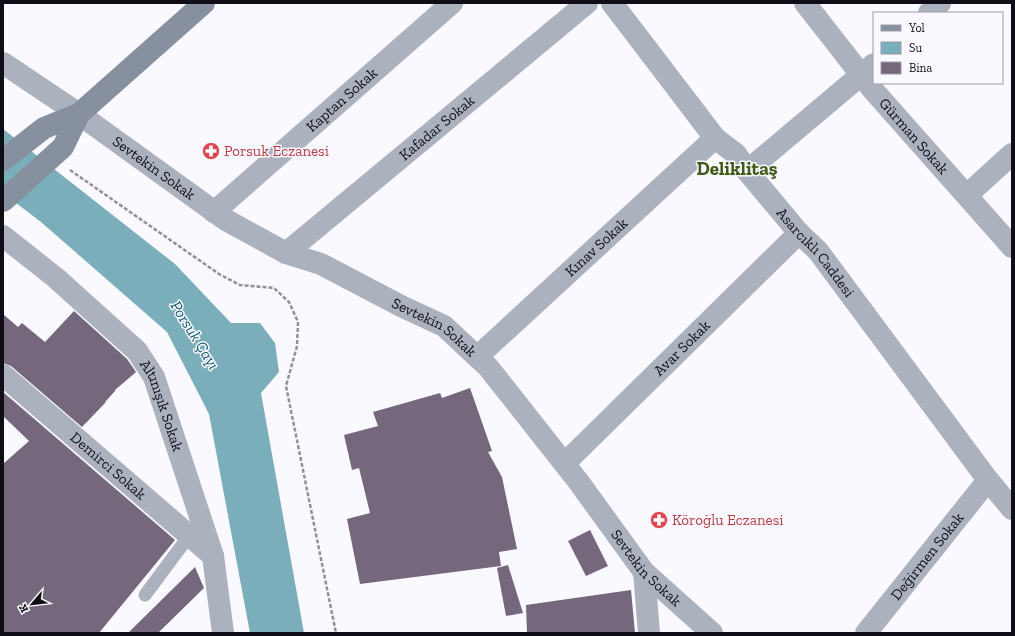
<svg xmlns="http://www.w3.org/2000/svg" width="1015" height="636" font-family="'Zilla Slab',serif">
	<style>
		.water { fill: #79aeba }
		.building { fill: #75677c }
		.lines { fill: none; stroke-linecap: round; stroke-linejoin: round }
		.path { stroke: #929199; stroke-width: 2.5; stroke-dasharray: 4 2; stroke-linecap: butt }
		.lane { stroke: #abb2bd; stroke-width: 13 }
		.street { stroke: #abb2bd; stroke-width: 22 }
		.secondary { stroke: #86909f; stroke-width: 22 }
		.labels { text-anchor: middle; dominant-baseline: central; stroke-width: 3; stroke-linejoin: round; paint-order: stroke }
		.street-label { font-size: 15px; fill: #0f0e17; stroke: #faf9ff }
		.health-label { font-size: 15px; fill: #be3a42; stroke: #faf9ff; text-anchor: start }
		.water-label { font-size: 16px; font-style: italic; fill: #0f5a68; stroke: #faf9ff }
		.district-label { font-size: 19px; font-weight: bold; fill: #405b16; stroke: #faf9ff }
	</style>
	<rect width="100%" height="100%" fill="#faf9ff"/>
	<path class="water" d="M3 129 175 264 231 323H260L275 343 279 372 261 393 304 633H250L209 414 167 332 41 222 3 193Z"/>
	<path class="building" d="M74 311 127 359 136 372 115 390V391L105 402H106L82 427 11 366 3 363V314L18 327 22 323 45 342Z
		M470 388 492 451 488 452 502 477 517 549 499 552 501 566 360 584 347 519 370 513 359 468 352 470 344 435 378 426 373 412 440 393 442 398Z
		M3 392 175 540 99 633H3V464L29 441 3 416Z
		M590 530 608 566 586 576 568 541Z
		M508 565 523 613 506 616 497 568Z
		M195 567 204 588 158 633H128Z
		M631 590 635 633H527L526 605Z"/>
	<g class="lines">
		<path class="path" d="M70 170 219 274 240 285 274 288 289 302 298 322 297 346 286 386 336 633"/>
		<path class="lane" d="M145 595 189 536"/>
		<g class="street">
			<path id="s1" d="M612 3 715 138 736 154 747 171 799 233 818 251 988 480 1012 509"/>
			<path id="s2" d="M805 3 873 90 1012 247"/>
			<path d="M929 13 940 3"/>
			<path id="s3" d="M3 63 79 114 226 220 286 253 321 264 401 306 444 326 488 367 578 481 644 572 712 633"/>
			<path d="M747 171 874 64"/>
			<path d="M967 195 1012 154"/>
			<path id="s4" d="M214 212 452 3"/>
			<path id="s5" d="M3 236 56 278 137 351 154 377 213 556 223 633"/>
			<path id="s6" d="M286 253 587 3"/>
			<path id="s7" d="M477 357 715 138"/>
			<path id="s8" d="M3 375 213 556"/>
			<path id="s9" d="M565 463 799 233"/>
			<path d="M644 572 649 633"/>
			<path id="s10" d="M866 633 988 480"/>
		</g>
		<path class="secondary" d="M3 160 44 128 79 114 204 3
			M3 201 63 147 79 114"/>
	</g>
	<defs>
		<symbol id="pharmacy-disc" viewBox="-11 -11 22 22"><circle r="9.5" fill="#e0444e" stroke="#faf9ff"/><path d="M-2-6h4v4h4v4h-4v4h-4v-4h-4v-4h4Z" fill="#fff"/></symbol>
	</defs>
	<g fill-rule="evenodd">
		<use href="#pharmacy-disc" x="201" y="141" width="20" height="20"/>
		<use href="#pharmacy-disc" x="649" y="510" width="20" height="20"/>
	</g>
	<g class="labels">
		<g class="street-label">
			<text stroke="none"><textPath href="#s4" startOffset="170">Kaptan Sokak</textPath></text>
			<text stroke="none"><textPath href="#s6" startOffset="196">Kafadar Sokak</textPath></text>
			<text stroke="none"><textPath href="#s2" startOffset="172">Gürman Sokak</textPath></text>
			<text stroke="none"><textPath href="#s3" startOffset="184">Sevtekin Sokak</textPath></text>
			<text stroke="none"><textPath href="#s7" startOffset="162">Kınav Sokak</textPath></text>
			<text stroke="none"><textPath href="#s1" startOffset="323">Asarcıklı Caddesi</textPath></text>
			<text stroke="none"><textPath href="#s3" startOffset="508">Sevtekin Sokak</textPath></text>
			<text stroke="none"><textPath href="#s9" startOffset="164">Avar Sokak</textPath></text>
			<text stroke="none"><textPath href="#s5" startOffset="237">Altınışık Sokak</textPath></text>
			<text stroke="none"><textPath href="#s8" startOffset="139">Demirci Sokak</textPath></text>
			<text stroke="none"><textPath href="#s10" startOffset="98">Değirmen Sokak</textPath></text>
			<text stroke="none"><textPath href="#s3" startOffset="832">Sevtekin Sokak</textPath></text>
		</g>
		<g class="health-label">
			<text x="224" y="151">Porsuk Eczanesi</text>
			<text x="672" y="520">Köroğlu Eczanesi</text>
		</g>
		<g class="water-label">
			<text transform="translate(195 335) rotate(58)">Porsuk Çayı</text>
		</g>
		<g class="district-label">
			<text x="737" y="168">Deliklitaş</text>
		</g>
	</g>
	<rect width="1015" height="636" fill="none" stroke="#0f0e17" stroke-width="8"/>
	<rect x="873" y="12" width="130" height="72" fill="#faf9ff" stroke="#9c9ba2"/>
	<rect x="881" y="25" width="20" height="6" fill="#86909f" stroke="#9c9ba2"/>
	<text x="909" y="32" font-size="12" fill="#0f0e17">Yol</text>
	<rect x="881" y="42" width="20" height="12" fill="#79aeba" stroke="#9c9ba2"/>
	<text x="909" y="52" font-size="12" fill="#0f0e17">Su</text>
	<rect x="881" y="62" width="20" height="12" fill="#75677c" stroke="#9c9ba2"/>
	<text x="909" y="72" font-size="12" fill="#0f0e17">Bina</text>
	<g transform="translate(32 604) rotate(242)" stroke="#faf9ff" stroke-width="3" paint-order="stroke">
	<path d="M0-3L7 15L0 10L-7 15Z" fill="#0f0e17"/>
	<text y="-6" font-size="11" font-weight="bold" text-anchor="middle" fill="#0f0e17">K</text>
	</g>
</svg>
